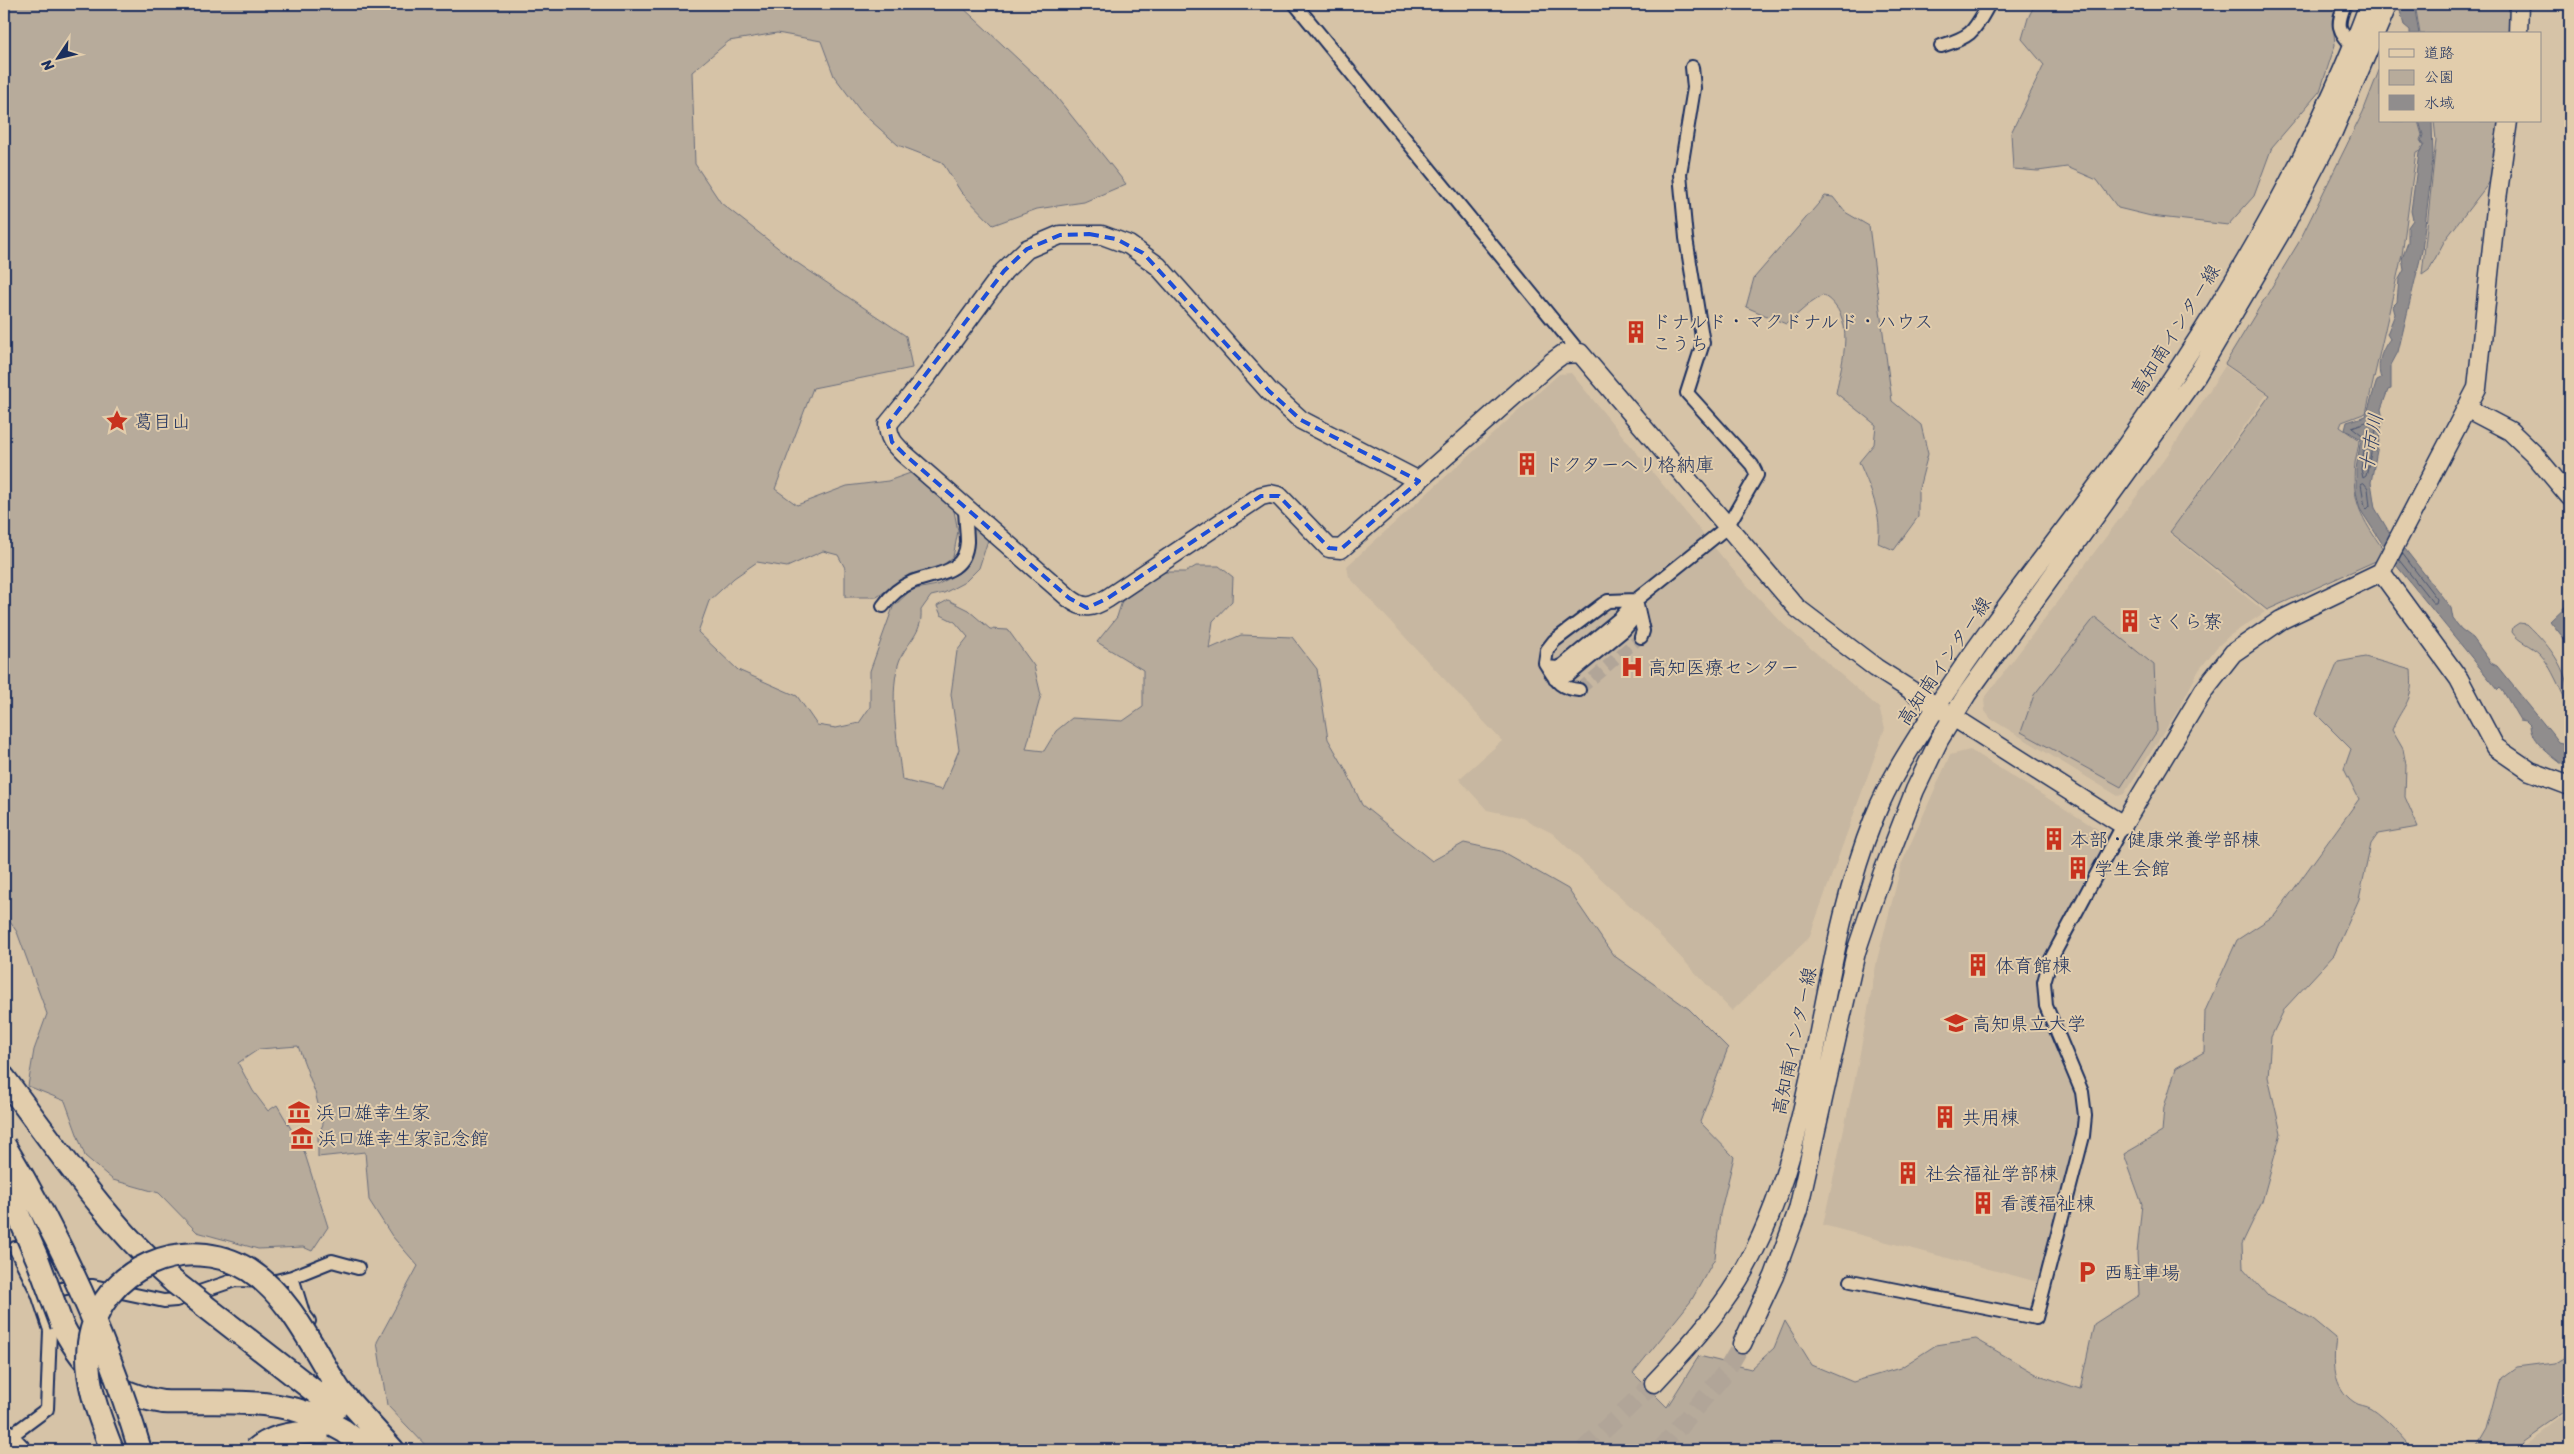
<svg xmlns="http://www.w3.org/2000/svg" width="2574" height="1454" font-family="Sriracha,'Klee One',sans-serif">
	<style>
		.built { fill: #c7b7a1 }
		.green { fill: #b7ab9b; stroke: #696d7c }
		.water { fill: #908d8d; stroke: #61677a }
		.lines { fill: none; stroke-linecap: round; stroke-linejoin: round }
		.shore { stroke: #4a5571; stroke-width: 1 }
		.street-tunnel { stroke: #b1a598; stroke-width: 12; stroke-dasharray: 12 6; stroke-linecap: butt }
		.secondary-tunnel { stroke: #b1a598; stroke-width: 18; stroke-dasharray: 18 9; stroke-linecap: butt }
		.street-casing { stroke: #1b2f5e; stroke-width: 16 }
		.secondary-casing { stroke: #1b2f5e; stroke-width: 21 }
		.highway-casing { stroke: #1b2f5e; stroke-width: 26 }
		.street { stroke: #e2cdac; stroke-width: 12 }
		.secondary { stroke: #e2cdac; stroke-width: 18 }
		.highway { stroke: #e2cdac; stroke-width: 22 }
		.highway-bridge-casing { stroke: #1b2f5e; stroke-width: 26; stroke-linecap: butt }
		.highway-bridge { stroke: #e2cdac; stroke-width: 22 }
		.marked { fill: none; stroke: #1d4ed8; stroke-width: 4; stroke-dasharray: 10 6; stroke-linejoin: round }
		.labels { text-anchor: middle; dominant-baseline: central; stroke-width: 4; stroke-linejoin: round; paint-order: stroke }
		.poi-label { font-size: 19px; fill: #1b2f5e; stroke: #e2cdac; text-anchor: start }
		.street-label { font-size: 19px; fill: #1b2f5e; stroke: #e2cdac }
		.water-label { font-size: 20px; font-style: italic; fill: #2d3d65; stroke: #e2cdac }
	</style>
	<rect width="100%" height="100%" fill="#d6c3a7"/>
	<filter id="ink" filterUnits="userSpaceOnUse"><feTurbulence type="fractalNoise" baseFrequency=".02" numOctaves="2"/><feDisplacementMap in="SourceGraphic" scale="10" xChannelSelector="R" yChannelSelector="G"/><feConvolveMatrix kernelMatrix="1 2 1 2 8 2 1 2 1" color-interpolation-filters="sRGB"/></filter>
	<g filter="url(#ink)">
		<path class="built" d="M2225 366 2267 394 2169 533 2265 612 2229 636 2217 647 2199 670 2178 710 2124 794 2118 796 1991 719 1985 711 1984 699 2172 449Z
			M1571 373 1733 570 1784 625 1879 708 1885 728 1809 938 1732 1011 1643 918 1552 833 1520 817 1487 810 1459 779 1502 741 1349 577 1347 566 1559 374Z
			M1970 750 2110 837 2046 955 2040 979 2077 1096 2079 1122 2038 1282 1823 1225 1858 1064 1877 960 1902 863 1950 755Z
			M2570 1411V1450H2521L2525 1444Z"/>
		<path class="green" d="M4 4H959L1050 89 1126 184 1084 202 1037 209 993 225 961 192 942 162 898 145 862 113 834 76 821 41 777 33 729 41 692 72 695 164 721 203 796 262 906 336 912 368 813 388 775 489 797 505 847 486 888 481 916 471 952 501 958 531 953 557 937 570 910 574 877 597H845V568L838 555 823 551 787 567 757 562 734 578 709 601 698 632 738 670 797 696 817 725 836 728 859 723 870 707V671L893 607 911 590 937 585 959 573 968 560 972 524 989 537 979 568 965 582 944 593 931 596 921 610C923 636 904 643 898 665 889 698 898 746 902 780L942 790 959 750 951 694 957 651 968 637 955 622 941 615 937 606 948 600 968 610 990 629 1008 630 1034 666 1041 695 1026 749 1044 751 1056 731 1072 718 1123 721 1143 707V670L1097 642 1117 617 1122 601 1162 572H1186L1196 566H1219L1233 577 1232 601 1213 621 1209 649 1241 635 1292 637 1317 669 1328 739 1346 770 1362 805 1432 861 1464 843 1501 851 1568 889 1613 955 1689 1009 1728 1048 1700 1122 1734 1157 1720 1214 1715 1258 1691 1301 1633 1373 1667 1407 1699 1356 1751 1369 1774 1348 1785 1321 1812 1365 1853 1382 1900 1368 1936 1345 1976 1339 2036 1374 2080 1389 2094 1324 2139 1295 2137 1253 2142 1204 2124 1154 2162 1132 2164 1107 2176 1068 2204 1052 2205 1011 2237 940 2275 915 2359 799 2344 769 2351 749 2316 714 2338 662 2365 657 2411 670C2414 703 2404 702 2392 730L2403 749 2406 765 2405 797 2418 827 2378 834 2371 844 2359 899 2334 955 2285 1008 2271 1037 2268 1077 2281 1133 2262 1202 2242 1244 2243 1268 2268 1296 2313 1319 2336 1338C2333 1362 2332 1387 2354 1402 2359 1406 2366 1405 2372 1409 2387 1419 2402 1436 2414 1450H430L387 1405 377 1342 418 1266 392 1236 369 1200 365 1152 318 1157V1136L323 1124 315 1092 298 1046 259 1049 238 1063 253 1091 268 1111 277 1105 304 1151 328 1227 312 1251 303 1247 258 1249 197 1232 159 1193 113 1180 85 1156 65 1101 28 1086 34 1050 47 1014 17 932 4 913Z
			M2035 4H2339L2333 21 2335 45 2320 91 2272 147 2254 196 2228 225 2151 216 2118 208 2097 180 2067 167 2038 171 2013 169 2011 133 2044 65 2022 39 2028 18Z
			M2415 4H2513L2511 34H2420Z
			M2380 68V121H2418L2422 135 2420 140 2423 145 2420 151 2416 153 2402 255 2366 413 2342 422 2340 427 2359 440C2359 448 2356 455 2355 463 2351 501 2362 519 2383 549L2380 559 2267 610 2170 532 2270 395 2225 364 2299 242 2363 112Z
			M2434 121H2501L2492 179 2445 240 2429 270 2422 275 2436 140Z
			M1825 196 1833 197 1845 212 1869 226 1892 401 1921 425 1928 454 1918 492V517L1894 550 1878 543C1883 516 1870 487 1859 462L1874 444 1876 425 1836 393C1842 360 1858 317 1823 295L1808 305 1786 324 1746 307 1754 278Z
			M2095 617 2154 665 2157 731 2121 787 2021 732 2034 695Z
			M2519 623 2527 624C2553 649 2570 672 2570 709 2562 694 2551 665 2540 654 2531 645 2518 642 2512 632L2513 627Z
			M2570 1353V1408L2524 1440 2518 1450H2476L2487 1431 2501 1378 2516 1367 2555 1362Z"/>
		<path class="water" d="M2398 4H2414L2419 34H2410V30L2404 25Z
			M2419 121H2432L2433 158 2422 251 2398 352 2391 365V389L2388 390 2381 409 2383 419 2371 482 2375 508 2392 537 2405 549 2451 608 2453 619 2461 629 2473 638 2491 663 2497 666 2552 734 2558 742 2570 745V757L2563 765C2552 756 2530 741 2530 725L2526 721 2520 720C2514 711 2506 694 2500 688L2498 690 2396 565 2360 509 2356 492V469L2361 439 2345 430 2347 422 2366 416 2377 380 2381 378C2376 365 2382 349 2390 339L2387 334 2395 314 2393 306 2397 302 2399 279 2404 270 2402 259 2408 242V227L2413 220 2411 211 2419 153 2424 145 2421 141 2423 135Z
			M2570 602V646L2550 621Z"/>
		<g class="lines">
			<path class="shore" d="M2376 412V430L2366 476 2363 478 2361 469 2366 438 2352 427 2369 421Z
				M2364 483 2368 488 2370 506 2367 509 2365 507 2361 484Z
				M2399 560 2433 603H2436L2437 599 2402 553"/>
			<path class="street-tunnel" d="M1579 690 1641 637"/>
			<path class="secondary-tunnel" d="M1583 1450 1654 1383
				M1660 1450 1725 1373 1742 1344"/>
			<defs>
				<path id="street" d="M1295 4 1580 353
					M2345 4C2336 26 2338 29 2353 47
					M1941 46C1973 36 1973 32 1989 4
					M1637 605 1643 631 1641 637
					M883 606C890 596 900 587 912 582 934 573 965 575 967 542 967 531 965 518 965 507
					M1548 667 1557 668 1563 665 1620 618 1636 600 1727 527 1757 475 1752 465 1687 393 1703 343 1686 238 1680 174 1694 88 1692 67
					M1555 679 1569 675 1624 630 1630 623 1636 603
					M1579 690C1558 688 1556 680 1545 663L1547 650 1554 641 1603 604 1608 601 1636 600
					M1851 1281 2036 1318 2083 1136 2085 1116 2082 1092 2046 1006 2044 982 2050 961 2123 825
					M38 1294 76 1286H93L164 1301 176 1300 235 1280 276 1281 292 1277
					M309 1321 303 1313 292 1277 332 1261 358 1268
					M4 1427 26 1450
					M4 1441 47 1409 50 1330 38 1294 15 1248
					M289 1450 297 1449 298 1428"/>
				<path id="secondary" d="M2518 34 2519 4
					M2508 121 2497 199 2477 388 2381 572 2459 679 2495 747 2530 771 2570 786
					M2468 409 2510 431 2534 454 2570 497
					M1419 481 1301 420 1269 391 1158 266 1129 245 1102 235H1060L1027 249 1004 271 927 376 888 424C888 438 894 444 903 453L1069 598C1084 610 1092 608 1108 598L1261 496 1270 494 1279 496 1329 548 1341 549 1552 362 1563 354 1580 353 1797 608 1876 668 2123 825 2204 690 2233 653 2281 620 2381 572
					M1742 1344 1774 1276 1798 1210 1856 952 1883 872 1915 790 1939 740 1967 694 2197 375 2284 227 2333 132 2388 4
					M1654 1383C1685 1350 1715 1318 1739 1279 1822 1138 1814 967 1874 818 1890 778 1913 744 1936 708 1987 628 2047 554 2103 478 2208 333 2307 172 2369 4"/>
				<path id="highway" d="M4 1078C57 1148 107 1224 174 1282
					M62 1325C85 1370 112 1394 163 1402
					M340 1391 393 1450
					M322 1419 344 1431 369 1450"/>
			</defs>
			<use href="#street" class="street-casing"/>
			<use href="#secondary" class="secondary-casing"/>
			<use href="#highway" class="highway-casing"/>
			<use href="#street" class="street"/>
			<use href="#secondary" class="secondary"/>
			<use href="#highway" class="highway"/>
			<defs>
				<path id="highway-bridge" d="M4 1145C61 1240 109 1344 140 1450
					M4 1182 37 1258 62 1325
					M174 1282 336 1408
					M163 1402C218 1404 271 1396 322 1419
					M112 1450C99 1416 84 1380 89 1343 99 1268 187 1231 249 1270 291 1297 314 1351 340 1391
					M255 1450C273 1435 295 1432 318 1433"/>
			</defs>
			<use href="#highway-bridge" class="highway-bridge-casing"/>
			<use href="#highway-bridge" class="highway-bridge"/>
		</g>
	</g>
	<path class="marked" d="M1089 234 1116 239 1143 253 1269 391 1301 420 1419 481 1341 549 1329 548 1279 496H1261L1108 598 1087 608 1069 598 903 453 892 442 888 424 1004 271 1027 249 1060 235Z"/>
	<defs>
		<symbol id="building-bare" viewBox="-9 -9 18 18"><path d="M-4-6H4V6H1V3H-1V6H-4ZM-2.5-4.3h1.7v1.8h-1.7ZM.8-4.3h1.7v1.8H.8ZM-2.5-1h1.7V.8h-1.7ZM.8-1h1.7V.8H.8Z" fill="#c8321e" stroke="#e2cdac" stroke-width="2.5" paint-order="stroke"/></symbol>
		<symbol id="sight-bare" viewBox="-9 -9 18 18"><path d="M0-6L1.8-2.2L6-1.7L2.9 1.2L3.7 5.4L0 3.3L-3.7 5.4L-2.9 1.2L-6-1.7L-1.8-2.2Z" fill="#c8321e" stroke="#e2cdac" stroke-width="2.5" paint-order="stroke"/></symbol>
		<symbol id="hospital-bare" viewBox="-9 -9 18 18"><path d="M-5-5h3v3.5h4V-5h3V5h-3V1.5h-4V5h-3Z" fill="#c8321e" stroke="#e2cdac" stroke-width="2.5" paint-order="stroke"/></symbol>
		<symbol id="university-bare" viewBox="-9 -9 18 18"><path d="M0-5L7-2L0 1L-7-2ZM-4 1L0 2.5L4 1V4Q0 6-4 4Z" fill="#c8321e" stroke="#e2cdac" stroke-width="2.5" paint-order="stroke"/></symbol>
		<symbol id="museum-bare" viewBox="-9 -9 18 18"><path d="M0-6L6-3V-2H-6V-3ZM-5-1h2V3h-2ZM-1-1h2V3h-2ZM3-1h2V3H3ZM-6 4H6V6H-6Z" fill="#c8321e" stroke="#e2cdac" stroke-width="2.5" paint-order="stroke"/></symbol>
		<symbol id="parking-bare" viewBox="-9 -9 18 18"><path d="M-3.5-5.5H1a3.5 3.5 0 0 1 0 7H-1V5.5H-3.5ZM-1-3.4V-.6H.8a1.4 1.4 0 0 0 0-2.8Z" fill="#c8321e" stroke="#e2cdac" stroke-width="2.5" paint-order="stroke"/></symbol>
	</defs>
	<g fill-rule="evenodd">
		<use href="#building-bare" x="1620" y="316" width="32" height="32"/>
		<use href="#sight-bare" x="101" y="405" width="32" height="32"/>
		<use href="#building-bare" x="1511" y="448" width="32" height="32"/>
		<use href="#building-bare" x="2114" y="605" width="32" height="32"/>
		<use href="#hospital-bare" x="1616" y="651" width="32" height="32"/>
		<use href="#building-bare" x="2038" y="823" width="32" height="32"/>
		<use href="#building-bare" x="2062" y="852" width="32" height="32"/>
		<use href="#building-bare" x="1962" y="949" width="32" height="32"/>
		<use href="#university-bare" x="1940" y="1007" width="32" height="32"/>
		<use href="#museum-bare" x="283" y="1096" width="32" height="32"/>
		<use href="#building-bare" x="1929" y="1101" width="32" height="32"/>
		<use href="#museum-bare" x="286" y="1122" width="32" height="32"/>
		<use href="#building-bare" x="1892" y="1157" width="32" height="32"/>
		<use href="#building-bare" x="1967" y="1187" width="32" height="32"/>
		<use href="#parking-bare" x="2071" y="1256" width="32" height="32"/>
	</g>
	<g class="labels">
		<g class="poi-label">
			<text x="1652" y="321">ドナルド・マクドナルド・ハウス<tspan x="1652" dy="22">こうち</tspan></text>
			<text x="134" y="421">葛目山</text>
			<text x="1544" y="464">ドクターヘリ格納庫</text>
			<text x="2146" y="621">さくら寮</text>
			<text x="1648" y="667">高知医療センター</text>
			<text x="2070" y="839">本部・健康栄養学部棟</text>
			<text x="2094" y="868">学生会館</text>
			<text x="1995" y="965">体育館棟</text>
			<text x="1972" y="1023">高知県立大学</text>
			<text x="316" y="1112">浜口雄幸生家</text>
			<text x="1962" y="1117">共用棟</text>
			<text x="318" y="1138">浜口雄幸生家記念館</text>
			<text x="1925" y="1173">社会福祉学部棟</text>
			<text x="2000" y="1203">看護福祉棟</text>
			<text x="2104" y="1272">西駐車場</text>
		</g>
		<g class="street-label">
			<text transform="translate(2175 330) rotate(-58)">高知南インター線</text>
			<text transform="translate(1944 661) rotate(-56)">高知南インター線</text>
			<text transform="translate(1794 1041) rotate(-78)">高知南インター線</text>
		</g>
		<g class="water-label">
			<text transform="translate(2371 443) rotate(-80)">十市川</text>
		</g>
	</g>
	<rect width="2574" height="1454" fill="none" stroke="#e2cdac" stroke-width="20"/>
	<rect x="10" y="10" width="2554" height="1434" fill="none" stroke="#1b2f5e" stroke-width="2" filter="url(#ink)"/>
	<rect x="2379" y="32" width="162" height="90" fill="#e2cdac" stroke="#928e8d"/>
	<rect x="2389" y="49" width="25" height="8" fill="#e2cdac" stroke="#928e8d"/>
	<text x="2424" y="58" font-size="15" fill="#1b2f5e">道路</text>
	<rect x="2389" y="70" width="25" height="15" fill="#b7ab9b" stroke="#928e8d"/>
	<text x="2424" y="82" font-size="15" fill="#1b2f5e">公園</text>
	<rect x="2389" y="95" width="25" height="15" fill="#908d8d" stroke="#928e8d"/>
	<text x="2424" y="108" font-size="15" fill="#1b2f5e">水域</text>
	<g transform="translate(58 58) rotate(235)" stroke="#e2cdac" stroke-width="4" paint-order="stroke">
	<path d="M0-4L9 19L0 12L-9 19Z" fill="#1b2f5e"/>
	<text y="-8" font-size="14" font-weight="bold" text-anchor="middle" fill="#1b2f5e">N</text>
	</g>
</svg>
